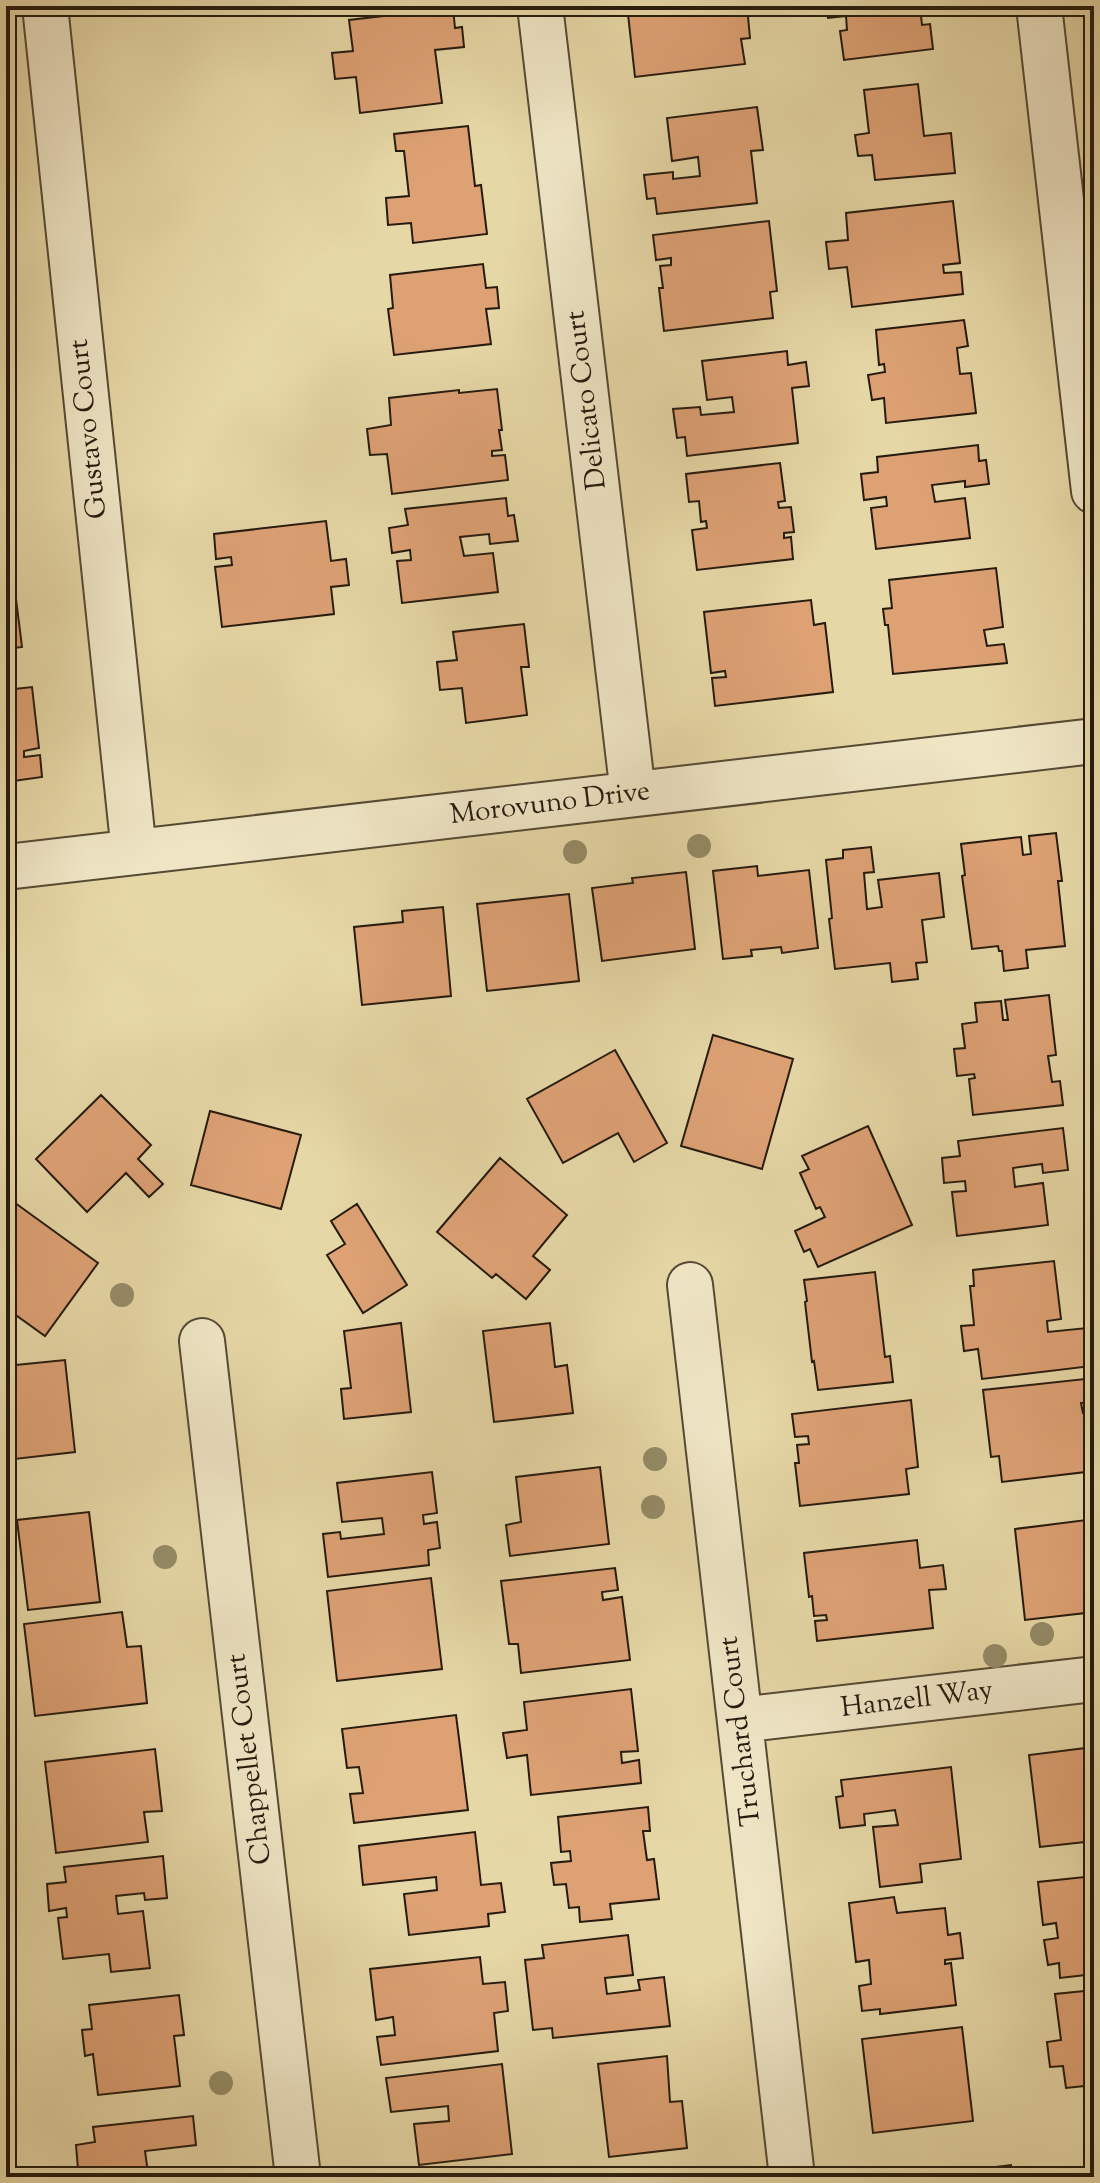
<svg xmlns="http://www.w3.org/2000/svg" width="1100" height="2183" font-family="'Sorts Mill Goudy',serif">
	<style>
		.building { fill: #dda174; stroke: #261b0e; stroke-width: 2 }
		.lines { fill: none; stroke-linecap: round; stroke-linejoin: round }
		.minor-casing { stroke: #564a34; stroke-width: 48 }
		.minor { stroke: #efe5c5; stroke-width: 44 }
		.tree { fill: #948b66 }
		.labels { text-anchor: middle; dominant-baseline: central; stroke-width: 7; stroke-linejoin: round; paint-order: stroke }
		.street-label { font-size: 28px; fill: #261b0e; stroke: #efe5c5 }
	</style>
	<rect width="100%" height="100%" fill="#e6d7a6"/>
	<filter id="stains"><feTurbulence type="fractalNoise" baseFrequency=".0025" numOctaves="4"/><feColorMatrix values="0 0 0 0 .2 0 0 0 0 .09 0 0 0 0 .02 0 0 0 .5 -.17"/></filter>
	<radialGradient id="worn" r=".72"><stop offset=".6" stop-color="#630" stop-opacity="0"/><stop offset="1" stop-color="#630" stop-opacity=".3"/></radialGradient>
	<path class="building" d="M627 6H747L750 38 741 39 745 64 635 77 628 14 642 12V7L627 10Z
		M827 6H920L922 25 930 24 933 49 844 60 840 31 847 30 846 16 828 18Z
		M453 8 455 28 462 27 464 47 435 50 442 103 360 113 356 77 335 79 332 53 353 51 349 20Z
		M918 84 924 136 951 133 955 173 875 180 872 155 858 156 855 135 869 133 864 90Z
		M757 107 763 150 751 151 757 203 657 214 655 198 647 199 644 175 673 172V179L700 176 698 157 672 161 667 118Z
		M468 126 475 186 481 185 487 234 413 243 411 223 388 225 386 198 409 196 404 151H396L394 134Z
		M953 201 960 263 943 265 944 273 961 272 963 294 852 307 847 267 829 269 826 242 848 240 846 213Z
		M769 221 777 291 770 292 773 318 664 331 659 288H663L660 266 671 265V258L656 260 653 235Z
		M483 264 486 288 497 287 499 308 486 309 491 344 394 355 388 309 393 308 390 275Z
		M964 320 968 346 957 348 960 374 971 373 976 413 886 423 884 398 872 400 868 375 885 372 884 364 879 365 876 330Z
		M787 351 788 365 806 362 809 386 792 388 798 443 687 456 685 437 677 438 673 409 700 407 701 415 734 412 732 397 707 400 702 361Z
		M497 389 502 430H499L502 450 492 451V456L505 455 508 480 392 494 387 454 370 455 367 429 391 425 389 398 459 390V393Z
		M978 445 979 461 986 460 989 484 965 487V481L932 485 935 502 965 498 970 538 876 549 871 508 887 506 886 497 864 500 861 474 878 472 877 457Z
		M780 463 785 501 778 502 779 508 791 507 794 532 784 533V538L791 537 793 559 697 570 692 530 707 528 706 521 701 522 699 501 689 502 686 474Z
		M506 498 508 516 514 515 518 541 490 544 489 534 460 537 464 556 493 553 498 592 402 603 397 561 411 560 410 550 392 553 389 528 408 525 405 509Z
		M326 521 331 561 346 559 349 585 331 587 334 614 222 627 215 567 232 565 231 557 216 559 214 534Z
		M6 567H12L22 647 6 649Z
		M996 568 1003 627 984 630 987 646 1004 644 1007 663 893 674 888 625H885L883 609 892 608 889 580Z
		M811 600 814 625 825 623 833 692 715 706 712 678 726 677 725 671 711 673 704 612Z
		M524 624 529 667H521L527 715 466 723 462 688 440 690 437 662 457 660 453 632Z
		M32 687 39 748 24 751V757L40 755 42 777 6 782V690Z
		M1056 833 1062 881H1058L1065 946 1026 950 1028 968 1004 971 1002 951H999L998 946 972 949 962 876 965 875 961 844 1021 837 1023 855 1031 854 1029 836Z
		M871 847 874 872 864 873 867 909 882 907 878 880 939 873 944 917 922 920 927 962 916 963 918 979 892 982 890 963 835 969 829 919 832 918 826 860 843 858V850Z
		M757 866 758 876 809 870 818 948 782 953 781 947 751 950 752 956 723 959 713 871Z
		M686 872 695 949 602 961 592 888 633 883 632 878Z
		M569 894 579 981 487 991 477 904Z
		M443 907 451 996 362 1005 354 927 403 922 402 911Z
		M1049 995 1056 1055 1048 1056 1052 1082 1060 1081 1063 1105 973 1115 969 1079 975 1078 974 1074 957 1076 954 1049 965 1048 962 1024 977 1022 975 1003 1001 1001 1003 1020H1008L1005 1000Z
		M713 1035 793 1059 762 1169 681 1146Z
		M615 1050 667 1143 634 1162 618 1133 563 1163 527 1099Z
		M101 1095 151 1145 138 1159 163 1184 149 1197 126 1173 87 1212 36 1159Z
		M210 1111 301 1135 281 1209 191 1185Z
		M868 1126 912 1225 818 1267 810 1249 804 1252 795 1231 825 1217 820 1207 816 1209 800 1173 809 1169 802 1156Z
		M1063 1128 1068 1170 1043 1173 1042 1164 1013 1168 1015 1187 1043 1183 1048 1225 957 1236 952 1192 966 1191 965 1181 944 1183 942 1158 960 1156 958 1141Z
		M500 1158 567 1215 533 1256 550 1270 526 1299 496 1274 492 1278 437 1232Z
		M11 1200 98 1263 45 1336 6 1308V1207Z
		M357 1204 407 1285 363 1313 327 1255 345 1244 331 1221Z
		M1054 1261 1061 1319 1047 1321 1048 1332 1087 1328 1092 1366 982 1379 978 1349 964 1351 961 1326 974 1325 970 1286H974L973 1270Z
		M875 1272 885 1357 890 1356 893 1382 818 1390 814 1361 812 1362 805 1302 807 1301 804 1280Z
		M401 1323 411 1412 344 1419 341 1389 351 1388 344 1331Z
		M550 1323 555 1367 567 1365 573 1413 494 1422 483 1331Z
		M65 1360 75 1452 6 1460V1366Z
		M1094 1378V1401L1081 1403 1083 1413 1094 1412V1471L1002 1482 999 1456 991 1457 983 1390Z
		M911 1400 918 1467 906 1469 909 1494 800 1506 795 1463H799L797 1445 809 1444 808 1436 795 1437 792 1414Z
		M600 1467 609 1544 510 1556 506 1525 521 1522 516 1477Z
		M432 1472 437 1513 423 1515 424 1524 437 1522 440 1548 428 1550 429 1565 328 1577 323 1534 340 1532 341 1539 384 1534 382 1518 342 1522 337 1483Z
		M1094 1501V1612L1025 1620 1015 1529 1087 1520 1085 1503Z
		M89 1512 100 1602 28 1610 17 1520Z
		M917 1540 920 1568 943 1565 946 1589 929 1590 933 1628 817 1641 815 1621 827 1620 826 1615 814 1616 812 1596 809 1597 804 1553Z
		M615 1568 618 1590 602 1592 603 1600 622 1597 630 1660 521 1673 518 1644H509L501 1581Z
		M431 1578 442 1669 337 1681 327 1591Z
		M122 1612 127 1647 141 1646 147 1703 35 1716 24 1624Z
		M631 1689 638 1751 621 1752 622 1763 639 1760 641 1783 531 1795 527 1755 507 1758 503 1733 527 1730 524 1702Z
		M456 1715 468 1810 354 1823 350 1794 363 1793 359 1767 347 1768 342 1729Z
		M1094 1747V1841L1040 1847 1029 1755Z
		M155 1749 162 1811 144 1812 148 1842 56 1853 45 1762Z
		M951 1767 961 1859 920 1864 922 1882 880 1887 873 1827 898 1825 895 1810 864 1814 865 1825 840 1828 836 1797 843 1796 841 1780Z
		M648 1807 650 1831H643L647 1860 654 1859 659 1899 610 1904 612 1919 580 1922 579 1907 569 1908 566 1884 554 1885 551 1863 571 1861 570 1851 561 1852 558 1817Z
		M475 1832 481 1885 501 1883 505 1912 488 1914 489 1926 409 1935 404 1894 437 1890 436 1877 363 1885 359 1846Z
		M163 1856 167 1898 145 1900 144 1893 116 1896 118 1914 143 1911 150 1968 111 1972 109 1954 63 1959 58 1918 67 1917 66 1908 49 1911 47 1884 66 1882 64 1867Z
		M1094 1876V1974L1060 1978 1059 1963 1048 1965 1044 1940 1058 1938 1056 1923 1043 1925 1038 1882Z
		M894 1897 897 1913 945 1908 948 1935 960 1933 963 1958 945 1960V1964L951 1963 956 2005 880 2014V2009L862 2011 859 1986 871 1984 869 1960 856 1962 849 1903Z
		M628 1935 633 1975 605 1978 607 1994 640 1990 638 1980 664 1977 670 2026 553 2038 552 2028 533 2030 525 1960 544 1958 542 1945Z
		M480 1957 483 1984 505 1982 508 2011 494 2013 498 2051 381 2065 377 2037 395 2035 393 2017 376 2020 370 1969Z
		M1094 1990V2085L1066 2088 1063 2066 1050 2067 1047 2042 1061 2040 1055 1994Z
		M179 1995 184 2035 174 2036 180 2086 98 2095 93 2054 85 2056 82 2030 92 2029 89 2005Z
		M962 2027 973 2121 873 2133 862 2039Z
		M667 2056 670 2102 682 2101 687 2148 609 2157 598 2064Z
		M502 2064 512 2154 419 2165 414 2124 449 2121 448 2106 391 2112 386 2078Z
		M193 2116 196 2145 145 2151 148 2173 178 2169 179 2177H96H100L99 2167 78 2169 76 2145 95 2142 93 2127Z
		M1011 2165 1012 2177H929V2175Z"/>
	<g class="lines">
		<defs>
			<path id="minor" d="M45 6 134 852
				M540 6 633 794
				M1039 6 1094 491
				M6 867 1094 741
				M690 1285 792 2177
				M202 1341 298 2177
				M740 1720 1094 1679"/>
		</defs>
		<use href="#minor" class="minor-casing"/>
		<use href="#minor" class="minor"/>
	</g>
	<g class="tree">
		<circle cx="699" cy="846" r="12"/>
		<circle cx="575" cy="852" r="12"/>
		<circle cx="122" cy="1295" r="12"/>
		<circle cx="655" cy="1459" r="12"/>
		<circle cx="653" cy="1507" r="12"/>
		<circle cx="165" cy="1557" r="12"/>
		<circle cx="1042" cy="1634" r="12"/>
		<circle cx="995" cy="1656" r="12"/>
		<circle cx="221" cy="2083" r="12"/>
	</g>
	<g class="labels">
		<g class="street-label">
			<text transform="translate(587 400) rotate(-97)">Delicato Court</text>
			<text transform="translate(89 429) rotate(-96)">Gustavo Court</text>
			<text transform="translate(550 804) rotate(-7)">Morovuno Drive</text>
			<text transform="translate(917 1700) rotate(-7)">Hanzell Way</text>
			<text transform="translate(741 1731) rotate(-97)">Truchard Court</text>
			<text transform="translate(250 1759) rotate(-97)">Chappellet Court</text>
		</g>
	</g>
	<rect width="1100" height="2183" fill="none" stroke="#e6d7a6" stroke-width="32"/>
	<rect x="8" y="8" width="1084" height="2167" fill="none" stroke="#261b0e" stroke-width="4"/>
	<rect x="16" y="16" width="1068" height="2151" fill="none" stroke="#261b0e" stroke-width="2"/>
	<rect width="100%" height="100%" filter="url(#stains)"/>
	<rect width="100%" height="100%" fill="url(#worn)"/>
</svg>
